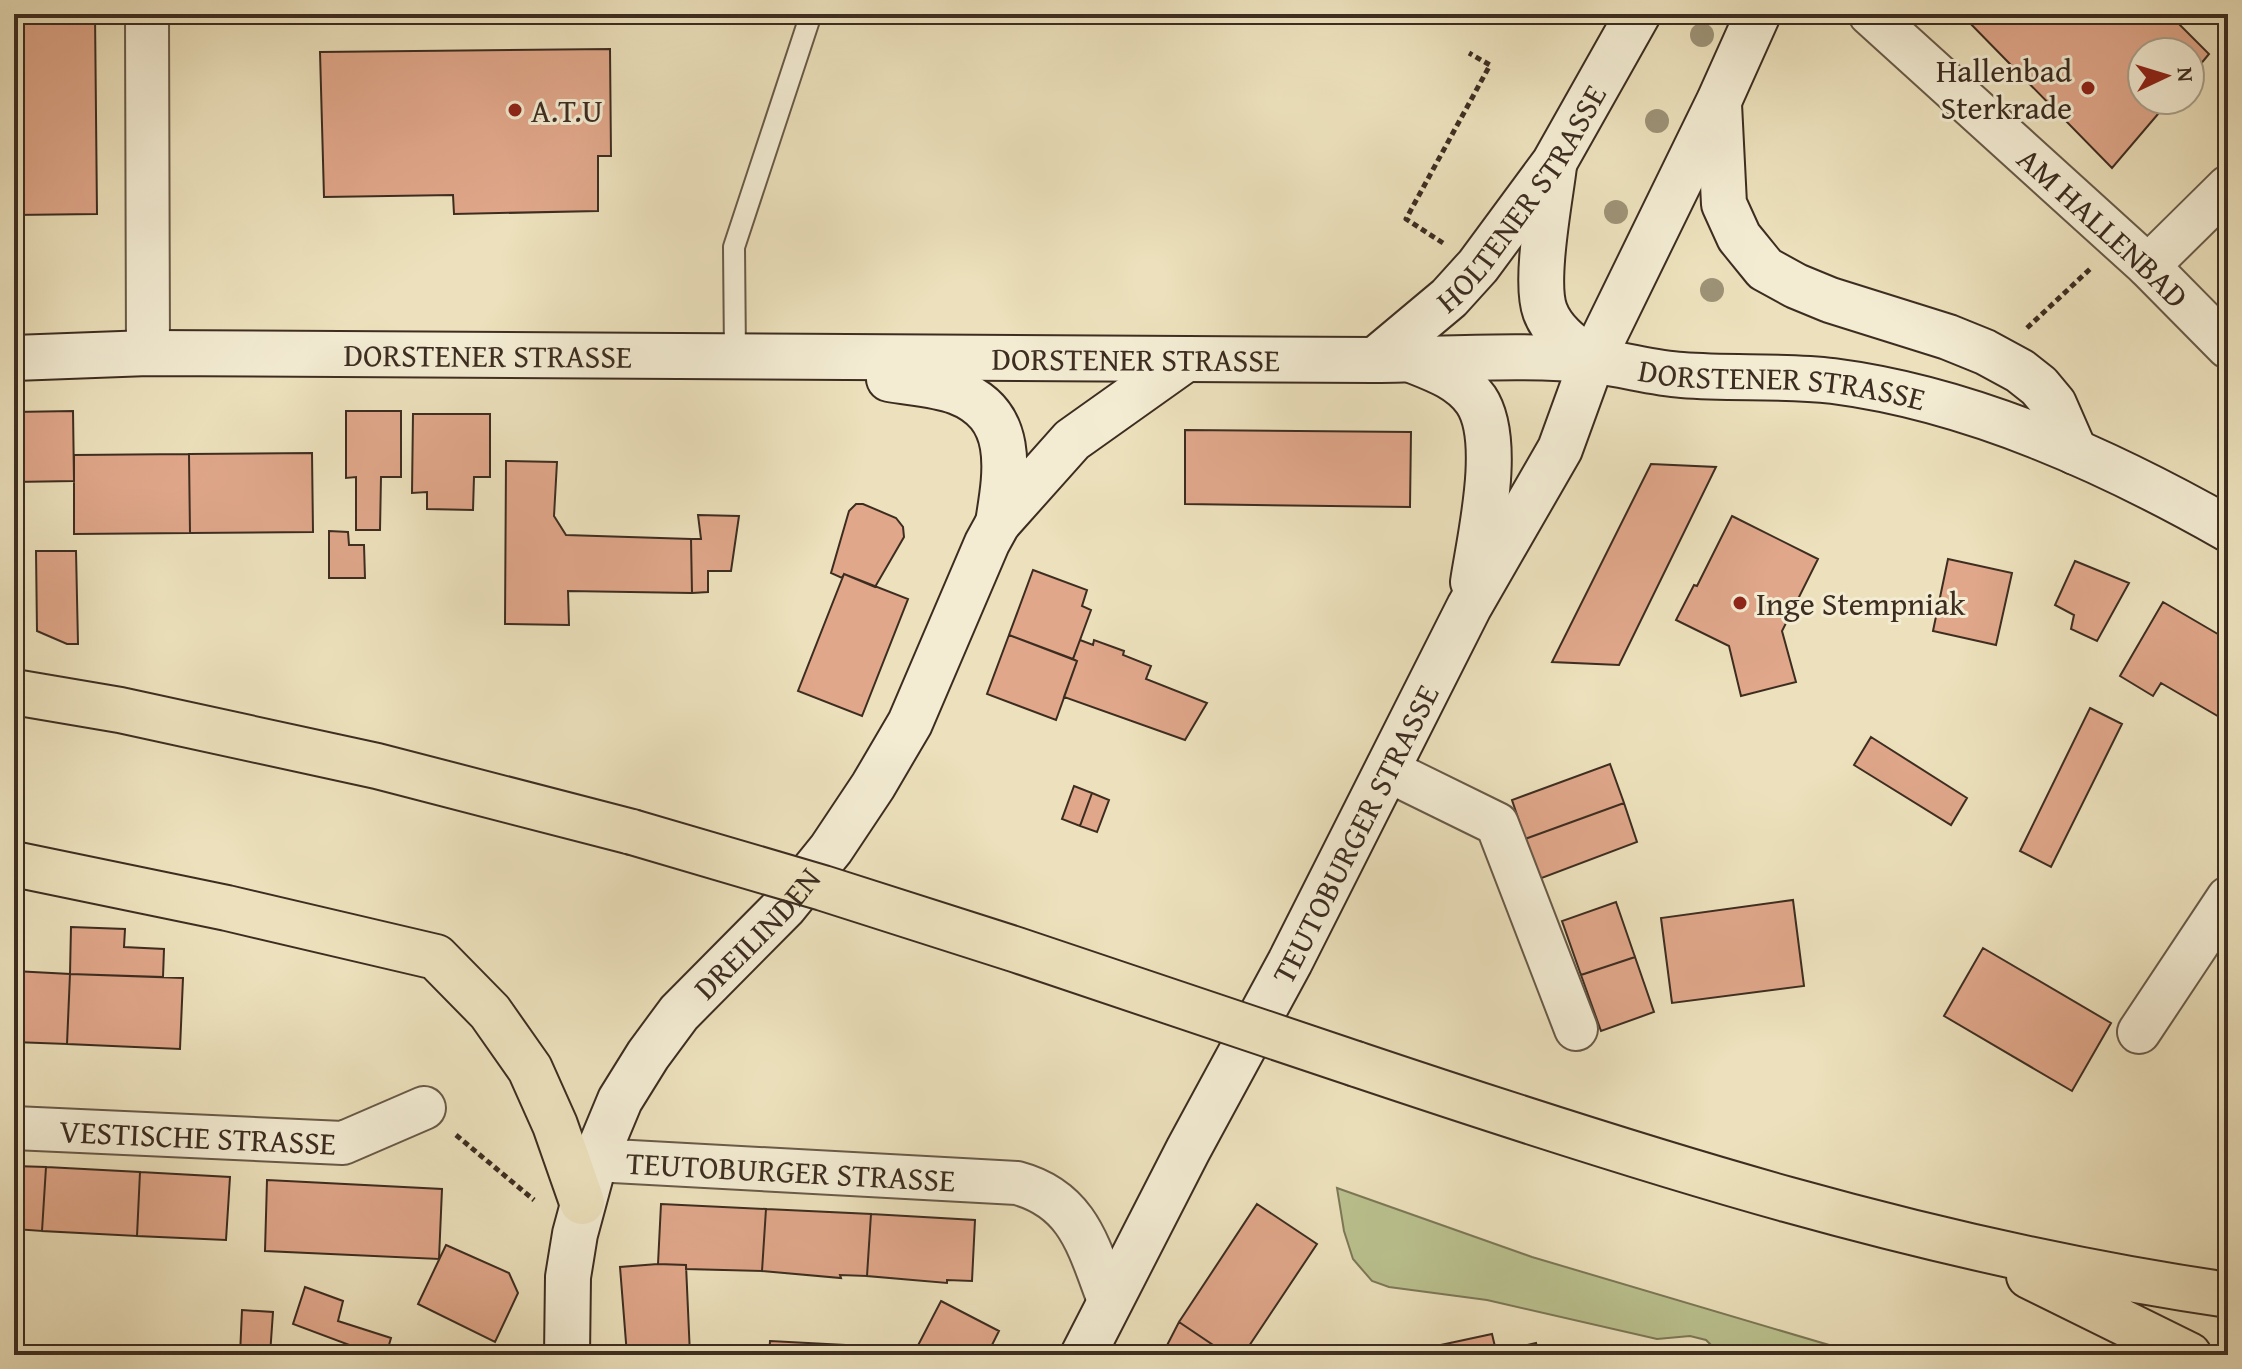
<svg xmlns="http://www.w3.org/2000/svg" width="2242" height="1369" font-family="'Gentium Book Plus',serif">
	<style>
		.grass { fill: #bac28f; stroke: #7c7858; stroke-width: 2 }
		.building { fill: #e0a78a; stroke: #3d2d21; stroke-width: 2 }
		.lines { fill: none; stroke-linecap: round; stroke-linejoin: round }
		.lane-casing { stroke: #695a48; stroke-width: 24 }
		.street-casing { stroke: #695a48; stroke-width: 46 }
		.secondary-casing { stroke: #3d2d21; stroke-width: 48 }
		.highway-casing { stroke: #3d2d21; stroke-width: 48 }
		.path { stroke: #3d2d21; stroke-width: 5; stroke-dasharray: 6 4; stroke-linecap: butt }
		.lane { stroke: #f3ecd3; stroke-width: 20 }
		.street { stroke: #f3ecd3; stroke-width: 42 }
		.secondary { stroke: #f3ecd3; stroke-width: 44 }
		.highway { stroke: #ece1bc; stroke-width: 44 }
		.highway-bridge-casing { stroke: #3d2d21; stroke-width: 48; stroke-linecap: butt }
		.highway-bridge { stroke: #ece1bc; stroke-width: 44 }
		.tree { fill: #9d9276 }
		.poi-dot { fill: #8f2418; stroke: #f3ecd3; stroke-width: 3 }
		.labels { text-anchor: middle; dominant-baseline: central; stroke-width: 6; stroke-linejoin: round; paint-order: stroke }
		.poi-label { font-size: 32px; fill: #3d2d21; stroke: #f3ecd3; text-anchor: start }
		.street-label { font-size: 32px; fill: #3d2d21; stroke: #f3ecd3 }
	</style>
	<rect width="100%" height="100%" fill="#ece1bc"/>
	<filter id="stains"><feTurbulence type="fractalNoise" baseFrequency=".0025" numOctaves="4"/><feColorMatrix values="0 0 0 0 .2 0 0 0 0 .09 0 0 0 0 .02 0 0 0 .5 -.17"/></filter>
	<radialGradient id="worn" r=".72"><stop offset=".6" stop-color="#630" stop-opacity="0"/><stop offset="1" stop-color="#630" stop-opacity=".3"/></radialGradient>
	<path class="grass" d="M1337 1188 1532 1257 1863 1355H1721L1706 1340 1690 1336 1657 1339 1487 1300 1389 1287 1372 1281 1353 1259 1344 1231Z"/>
	<path class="building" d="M14 14H95L97 214 14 215Z
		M1961 14H2169L2209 54 2190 77V52H2142V100H2170L2112 168Z
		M610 49 611 156H598V211L454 214 453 195 324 197 320 52Z
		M73 411 74 481 14 482V412Z
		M346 411H401V477H381L380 530H356V477L346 478Z
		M413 414H490V477H474L473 510 427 509V492L412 493Z
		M1185 430 1411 432 1410 507 1185 504Z
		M312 453 313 532 190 533 189 454Z
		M189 454 190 533 74 534V455Z
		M506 461 557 462 554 516 566 535 691 539 692 593 568 591 569 625 505 624Z
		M1651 464 1716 467 1619 665 1552 662Z
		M856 504H863L896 518 903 527 904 537 875 587 844 574 842 578 831 573 849 511Z
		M698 515 739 516 731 571H708V592L692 593 691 539H701Z
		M1732 516 1818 559 1782 631 1796 682 1741 696 1729 646 1676 620 1694 585 1697 586Z
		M329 531 348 532 349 545H364L365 578H329Z
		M36 551H76L78 644H67L37 631Z
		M1948 559 2012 573 1996 645 1933 631Z
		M2075 561 2129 583 2097 641 2071 629 2074 615 2055 605Z
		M1033 570 1087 590 1082 606 1091 610 1073 659 1009 635Z
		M844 574 908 599 862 716 798 691Z
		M2163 602 2228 640V722L2161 683 2153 696 2120 676Z
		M1009 635 1077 661 1056 720 987 694Z
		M1080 640 1093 645 1094 640 1124 651 1123 655 1151 666 1146 679 1207 703 1185 740 1064 697 1077 661 1073 659Z
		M2090 708 2122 724 2051 867 2020 851Z
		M1871 737 1967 798 1951 825 1854 765Z
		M1610 764 1624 803 1525 839 1512 800Z
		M1074 786 1092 793 1080 826 1062 819Z
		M1092 793 1109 800 1097 832 1080 826Z
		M1624 803 1637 842 1539 879 1525 839Z
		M1793 900 1804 986 1672 1003 1661 918Z
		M1616 902 1635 957 1581 975 1562 921Z
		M71 927 125 929 124 947 164 949 163 977 70 974Z
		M1983 948 2111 1023 2072 1091 1944 1016Z
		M1635 957 1654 1012 1601 1031 1581 975Z
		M14 971 70 974 67 1044 14 1042Z
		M70 974 183 978 180 1049 67 1044Z
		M14 1166 46 1167 42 1231 15 1229 14 1242Z
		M46 1167 140 1172 137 1236 42 1231Z
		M140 1172 230 1177 226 1240 137 1236Z
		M267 1180 442 1189 439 1259 265 1251Z
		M661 1204 766 1209 762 1271 686 1269V1265L658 1264Z
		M1257 1204 1317 1244 1243 1355H1228L1179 1322Z
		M766 1209 871 1214 867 1276 840 1275 841 1278 762 1271Z
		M871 1214 975 1220 972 1281 947 1280V1283L867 1276Z
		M446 1245 509 1273 518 1293 495 1342 418 1304Z
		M658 1264 686 1265 690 1355H627L620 1267Z
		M305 1287 343 1301 338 1321 391 1338 386 1355H376L293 1324Z
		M941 1301 999 1331 987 1355H913Z
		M242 1310 273 1312 270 1355H240Z
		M1179 1322 1228 1355H1162Z
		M1492 1334 1497 1355H1394Z
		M770 1341 845 1345V1355H769Z
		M1536 1343 1539 1355H1502L1501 1351Z"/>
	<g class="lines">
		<defs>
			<path id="lane" d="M735 355 734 247 811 14"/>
			<g id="street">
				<path d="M147 14 148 353"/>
				<path id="s1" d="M1870 14 2148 266 2228 347"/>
				<path d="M2148 266 2228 187"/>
				<path d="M1387 770 1497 824 1576 1029"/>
				<path d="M2139 1032 2228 898"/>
				<path id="s2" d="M14 1128 343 1143 424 1108"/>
				<path id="s3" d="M595 1160 1017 1183C1080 1200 1089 1249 1110 1303"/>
			</g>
			<g id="secondary">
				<path d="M1719 104 1724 204 1739 237 1765 269 1796 286 1830 300 1948 337 1985 352 2020 371 2039 386 2054 404 2075 452"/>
				<path d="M1554 166C1550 200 1534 281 1545 311 1553 333 1574 347 1592 361"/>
				<path id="s4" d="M14 358 148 353 1375 360C1447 360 1521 353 1593 361 1623 364 1652 373 1682 375 1732 379 1783 375 1833 381 1972 399 2108 461 2228 529"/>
				<path id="s5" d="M1375 360 1449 298 1478 266 1554 163 1638 14"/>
				<path d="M1414 361C1437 370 1461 379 1476 400 1503 440 1480 536 1473 582"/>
				<path d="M889 379C911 383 936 384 957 392 1017 415 1006 473 998 523"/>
				<path id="s6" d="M567 1355 568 1277 575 1234 595 1160 620 1100 648 1055 679 1013 785 906 831 849 873 786 910 723 987 543 998 523 1072 440 1186 359"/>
				<path id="s7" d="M1083 1355 1188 1150 1290 962 1469 607 1560 449 1592 361 1719 101 1758 14"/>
			</g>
			<path id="highway" d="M14 692 120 710 377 766 632 832
				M14 864 227 908 436 957 490 1012 530 1069 555 1125 582 1202
				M1356 1064C1642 1160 1929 1252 2228 1295
				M2029 1276 2189 1355"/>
		</defs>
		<use href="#lane" class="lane-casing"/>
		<use href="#street" class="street-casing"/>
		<use href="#secondary" class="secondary-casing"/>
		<use href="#highway" class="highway-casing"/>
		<path class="path" d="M1443 243 1406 219 1490 65 1469 53
			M2027 328 2090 269
			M456 1135 534 1200"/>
		<use href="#lane" class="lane"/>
		<use href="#street" class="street"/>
		<use href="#secondary" class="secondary"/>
		<use href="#highway" class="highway"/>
		<defs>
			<path id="highway-bridge" d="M632 832 823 888 1017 950 1356 1064"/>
		</defs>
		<use href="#highway-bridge" class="highway-bridge-casing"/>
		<use href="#highway-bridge" class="highway-bridge"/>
	</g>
	<g class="tree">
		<circle cx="1702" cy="35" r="12"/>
		<circle cx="1657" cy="121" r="12"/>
		<circle cx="1616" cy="212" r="12"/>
		<circle cx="1712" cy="290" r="12"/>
	</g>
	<g class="poi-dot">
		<circle cx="2088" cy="88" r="8"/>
		<circle cx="515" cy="110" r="8"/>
		<circle cx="1740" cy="603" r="8"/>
	</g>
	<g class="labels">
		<g class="poi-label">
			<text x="2072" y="70" text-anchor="end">Hallenbad<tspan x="2072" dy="37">Sterkrade</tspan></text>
			<text x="531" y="110">A.T.U</text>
			<text x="1756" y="603">Inge Stempniak</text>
		</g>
		<g class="street-label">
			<text stroke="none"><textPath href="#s5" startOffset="220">HOLTENER STRASSE</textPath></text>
			<text stroke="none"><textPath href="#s1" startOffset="316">AM HALLENBAD</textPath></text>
			<text stroke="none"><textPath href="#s4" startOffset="474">DORSTENER STRASSE</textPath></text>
			<text stroke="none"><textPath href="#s4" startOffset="1122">DORSTENER STRASSE</textPath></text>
			<text stroke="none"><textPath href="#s4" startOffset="1770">DORSTENER STRASSE</textPath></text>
			<text stroke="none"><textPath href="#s7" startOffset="588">TEUTOBURGER STRASSE</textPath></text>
			<text stroke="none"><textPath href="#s6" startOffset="480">DREILINDEN</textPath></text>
			<text stroke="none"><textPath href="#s2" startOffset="184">VESTISCHE STRASSE</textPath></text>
			<text stroke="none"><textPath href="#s3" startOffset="196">TEUTOBURGER STRASSE</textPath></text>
		</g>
	</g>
	<rect width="2242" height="1369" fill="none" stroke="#ece1bc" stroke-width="48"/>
	<rect x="16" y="16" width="2210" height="1337" fill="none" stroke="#3d2d21" stroke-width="4"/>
	<rect x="24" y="24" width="2194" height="1321" fill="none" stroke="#3d2d21" stroke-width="2"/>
	<g transform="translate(2166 76) rotate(86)"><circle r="38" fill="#f3ecd3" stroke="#aaa08c" stroke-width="2"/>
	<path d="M0-6L14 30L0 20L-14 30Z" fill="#8f2418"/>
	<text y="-12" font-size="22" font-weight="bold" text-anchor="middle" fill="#3d2d21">N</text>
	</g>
	<rect width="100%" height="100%" filter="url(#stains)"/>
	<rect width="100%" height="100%" fill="url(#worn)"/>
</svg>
